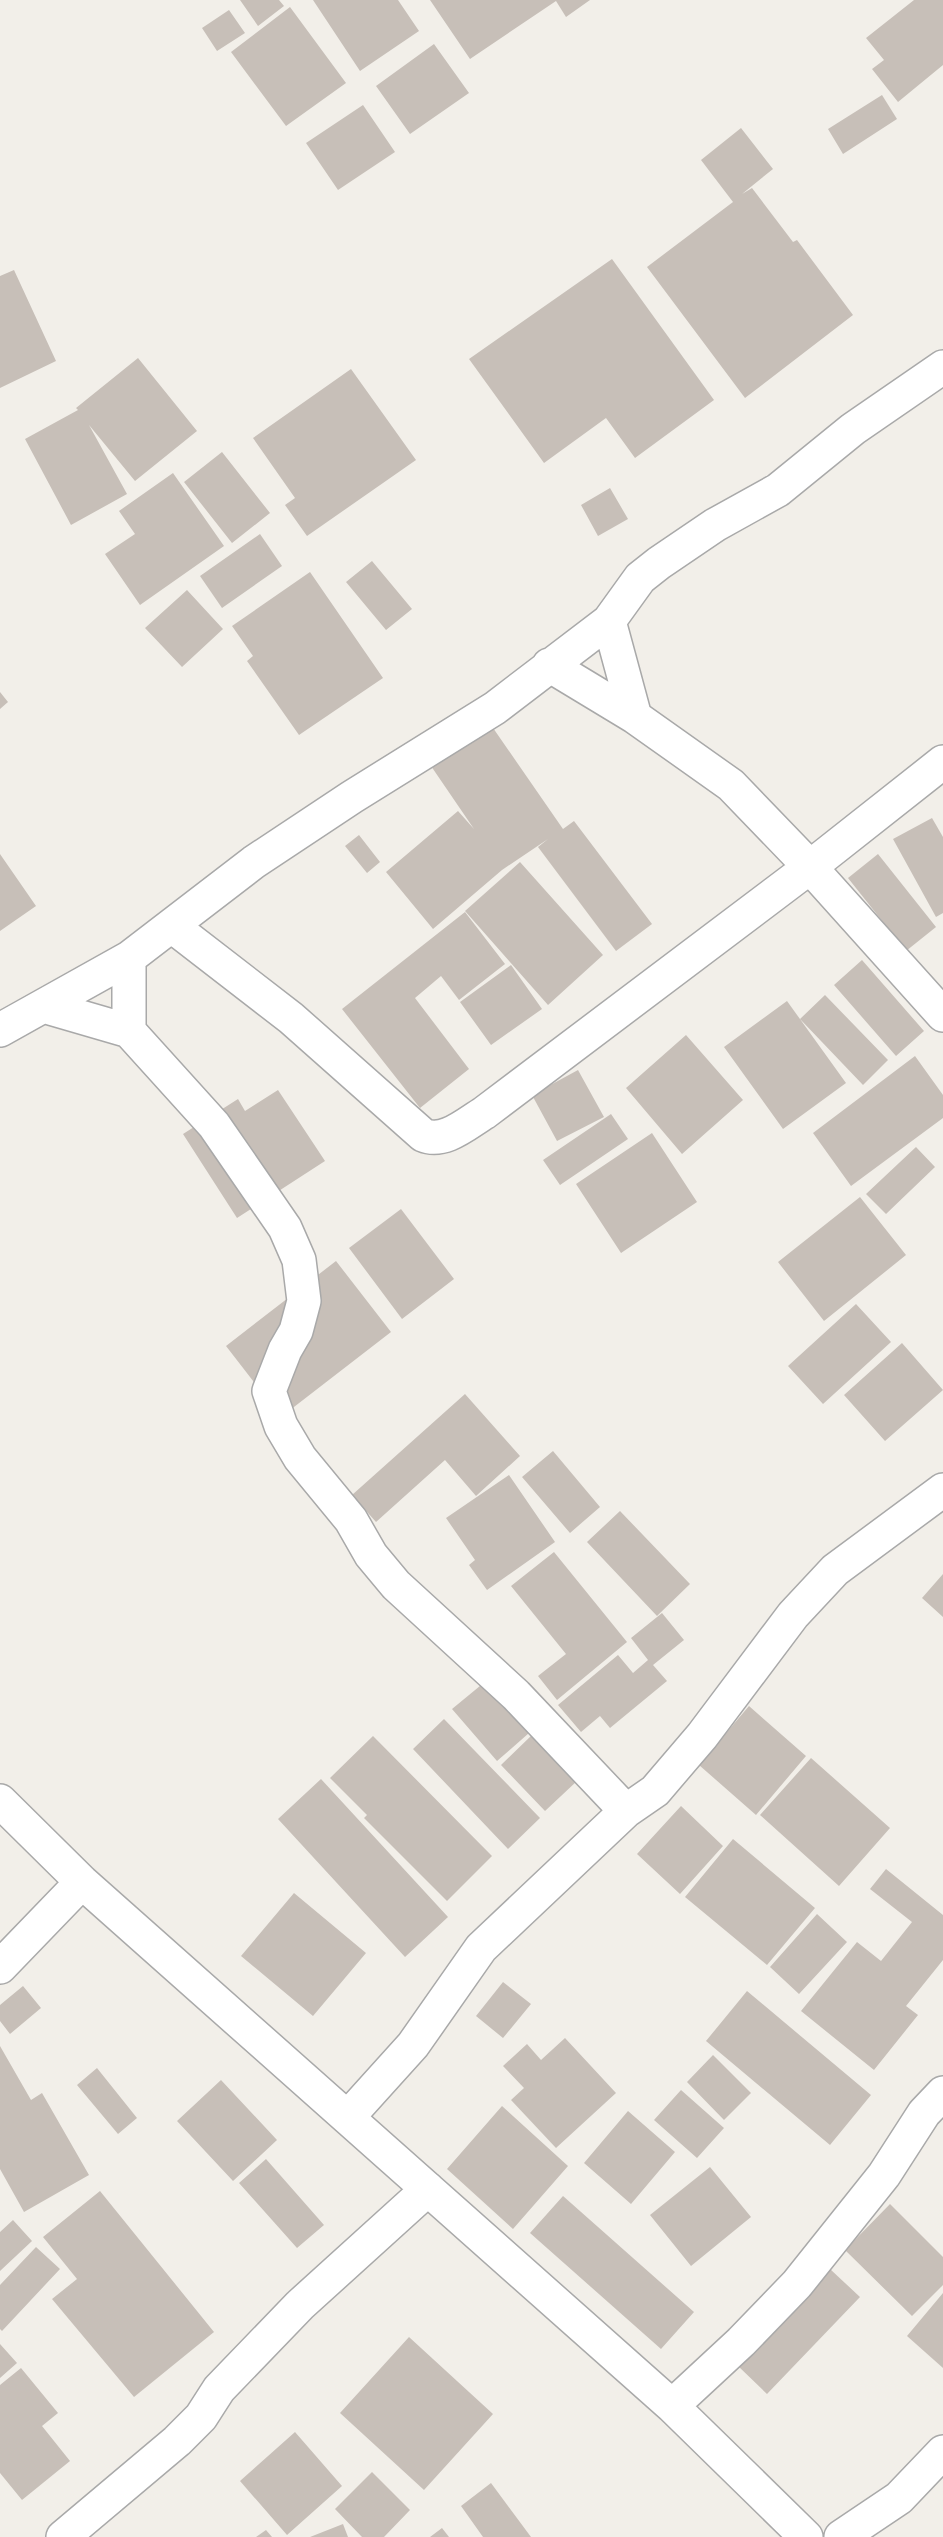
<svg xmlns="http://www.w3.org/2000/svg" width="943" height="2537" font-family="'Source Sans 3',sans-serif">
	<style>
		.building { fill: #c7bfb8 }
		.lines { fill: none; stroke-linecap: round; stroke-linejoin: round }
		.minor-casing { stroke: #a9a9a9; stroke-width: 36 }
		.minor { stroke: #fff; stroke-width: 33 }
	</style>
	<rect width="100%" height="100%" fill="#f2efe9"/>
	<path class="building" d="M240 0H279L284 6 258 26Z
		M313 0H398L419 31 360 71Z
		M430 0H590L566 17 556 1 470 59Z
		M914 0H943V65L898 102 872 69 884 60 866 38Z
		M290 7 346 83 286 126 231 52Z
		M229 10 245 33 217 51 202 28Z
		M434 44 469 93 410 134 376 86Z
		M882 95 897 119 843 154 828 129Z
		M363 105 395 152 338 190 306 143Z
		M741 128 773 169 742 194 752 188 793 242 797 240 853 315 745 398 647 267 733 202 701 160Z
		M612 259 714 400 635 458 606 418 544 463 469 359Z
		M14 270 56 361 0 388V276Z
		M138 358 197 431 135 481 89 425 127 494 71 525 25 439 78 410 76 408Z
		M351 369 416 460 307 536 285 505 295 498 253 438Z
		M222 452 270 513 232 543 184 482Z
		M173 473 224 546 140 605 105 554 135 534 119 511Z
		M610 488 628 519 598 536 581 505Z
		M260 534 282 566 222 608 200 576Z
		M372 561 412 609 386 630 346 582Z
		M310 572 383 678 299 735 247 661 253 656 232 626Z
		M187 590 223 629 182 667 145 628Z
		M0 692 8 702 0 709Z
		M491 725 563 829 574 821 652 924 616 951 538 847 548 839 502 870 433 929 386 872 458 811 474 829 431 766Z
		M932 818 943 837V913L936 917 893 839Z
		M359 835 380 862 367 873 345 846Z
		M0 854 36 906 0 931Z
		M878 854 936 927 906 951 848 878Z
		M520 862 603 955 548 1005 465 911Z
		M465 912 505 964 459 1000 441 976 415 998 469 1069 420 1108 342 1009Z
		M862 960 924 1031 896 1056 834 985Z
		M511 965 542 1009 491 1045 460 1002Z
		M825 995 888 1060 863 1085 800 1019Z
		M787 1001 846 1083 783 1129 724 1047Z
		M686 1035 743 1100 682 1154 626 1088Z
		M915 1056 943 1095V1118L851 1186 813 1133Z
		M578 1070 604 1117 557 1141 532 1095Z
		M278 1090 325 1161 237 1218 183 1134 238 1099 245 1111Z
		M611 1114 628 1139 560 1185 543 1160Z
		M652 1133 697 1202 621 1253 576 1184Z
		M916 1147 935 1167 886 1214 866 1194Z
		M860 1197 906 1255 824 1321 778 1262Z
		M401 1209 454 1279 402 1319 349 1248Z
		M336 1261 391 1332 281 1417 226 1346Z
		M856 1304 891 1342 823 1404 788 1366Z
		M902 1343 943 1390 885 1441 844 1395Z
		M465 1394 520 1456 476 1496 445 1460 376 1522 352 1495Z
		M553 1451 600 1507 570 1533 522 1477Z
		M509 1475 555 1542 487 1590 469 1565 475 1560 446 1518Z
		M620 1511 690 1584 657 1616 587 1542Z
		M554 1552 627 1642 557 1700 538 1676 566 1654 511 1586Z
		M943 1574V1617L922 1598Z
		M662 1613 684 1640 653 1665 667 1681 610 1728 600 1716 581 1732 558 1705 618 1655 633 1673 648 1660 631 1638Z
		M486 1681 529 1733 497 1761 452 1709Z
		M749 1706 806 1756 756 1815 699 1765Z
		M444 1719 540 1818 508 1849 413 1749Z
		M533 1734 577 1781 545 1811 501 1765Z
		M373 1736 492 1856 447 1901 364 1818 367 1815 330 1778Z
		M811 1758 890 1828 839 1886 760 1815Z
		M321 1779 448 1917 405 1957 278 1819Z
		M681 1806 723 1846 680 1894 637 1854Z
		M733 1839 815 1908 767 1965 685 1897Z
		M886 1869 943 1915V1960L906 2006 918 2015 874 2070 801 2011 857 1942 881 1961 912 1922 870 1889Z
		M294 1893 366 1953 313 2016 241 1956Z
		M817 1914 847 1942 799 1994 770 1967Z
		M503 1982 531 2004 503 2038 476 2016Z
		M23 1986 41 2008 10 2034 0 2021V2005Z
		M747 1991 871 2095 830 2145 706 2041Z
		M565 2038 616 2093 556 2148 511 2100 524 2088 503 2066 527 2044 541 2060Z
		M0 2046 31 2100 42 2093 89 2175 24 2212 0 2169Z
		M713 2055 751 2093 724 2120 687 2082Z
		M97 2068 137 2118 118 2134 77 2085Z
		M221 2080 277 2140 233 2181 177 2121Z
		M681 2090 724 2128 697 2158 654 2120Z
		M502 2106 568 2166 513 2229 447 2169Z
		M628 2111 675 2152 631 2204 584 2163Z
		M266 2159 324 2225 297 2248 239 2183Z
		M710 2167 751 2217 691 2266 650 2215Z
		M100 2191 214 2332 134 2397 52 2299 77 2279 43 2237Z
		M563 2196 694 2312 661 2349 530 2233Z
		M890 2204 943 2257V2285L912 2316 845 2250Z
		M13 2220 32 2241 0 2271V2232Z
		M36 2247 60 2269 2 2331 0 2329V2285Z
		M830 2269 860 2297 767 2394 738 2366Z
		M943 2293V2368L907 2336Z
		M409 2337 493 2414 424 2490 340 2413Z
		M0 2344 17 2363 0 2378Z
		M21 2368 58 2413 42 2426 70 2461 22 2500 0 2473V2385Z
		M295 2432 342 2486 287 2535 240 2481Z
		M372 2472 410 2510 384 2537H362L335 2509Z
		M491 2483 531 2537H483L461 2506Z
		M343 2524 348 2537H310Z
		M442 2528 449 2537H430Z
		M266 2530 272 2537H256Z"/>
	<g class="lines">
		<defs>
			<path id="minor" d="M609 621 635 717
				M549 665 635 717 731 785 810 867 943 1015
				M172 926 291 1018 423 1135C444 1144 466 1124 484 1113L810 867 943 762
				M43 1006 129 1031 214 1125 285 1228 299 1260 304 1301 296 1331 285 1350 269 1391 281 1426 300 1458 351 1520 371 1555 396 1585 516 1695 626 1811
				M0 1030 129 958 254 862 352 797 495 708 609 621 640 578 659 563 715 525 778 490 853 429 943 367
				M129 1031V958
				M0 1801 82 1882 672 2406 806 2537
				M0 1967 82 1882
				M348 2117 413 2045 481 1948 626 1811 655 1791 702 1736 793 1615 835 1570 943 1490
				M672 2406 741 2342 797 2284 884 2175 924 2113 943 2093
				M63 2537 177 2441 201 2417 219 2389 300 2305 428 2189
				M841 2537 899 2498 943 2452"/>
		</defs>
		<use href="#minor" class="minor-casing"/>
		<use href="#minor" class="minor"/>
	</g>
</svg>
